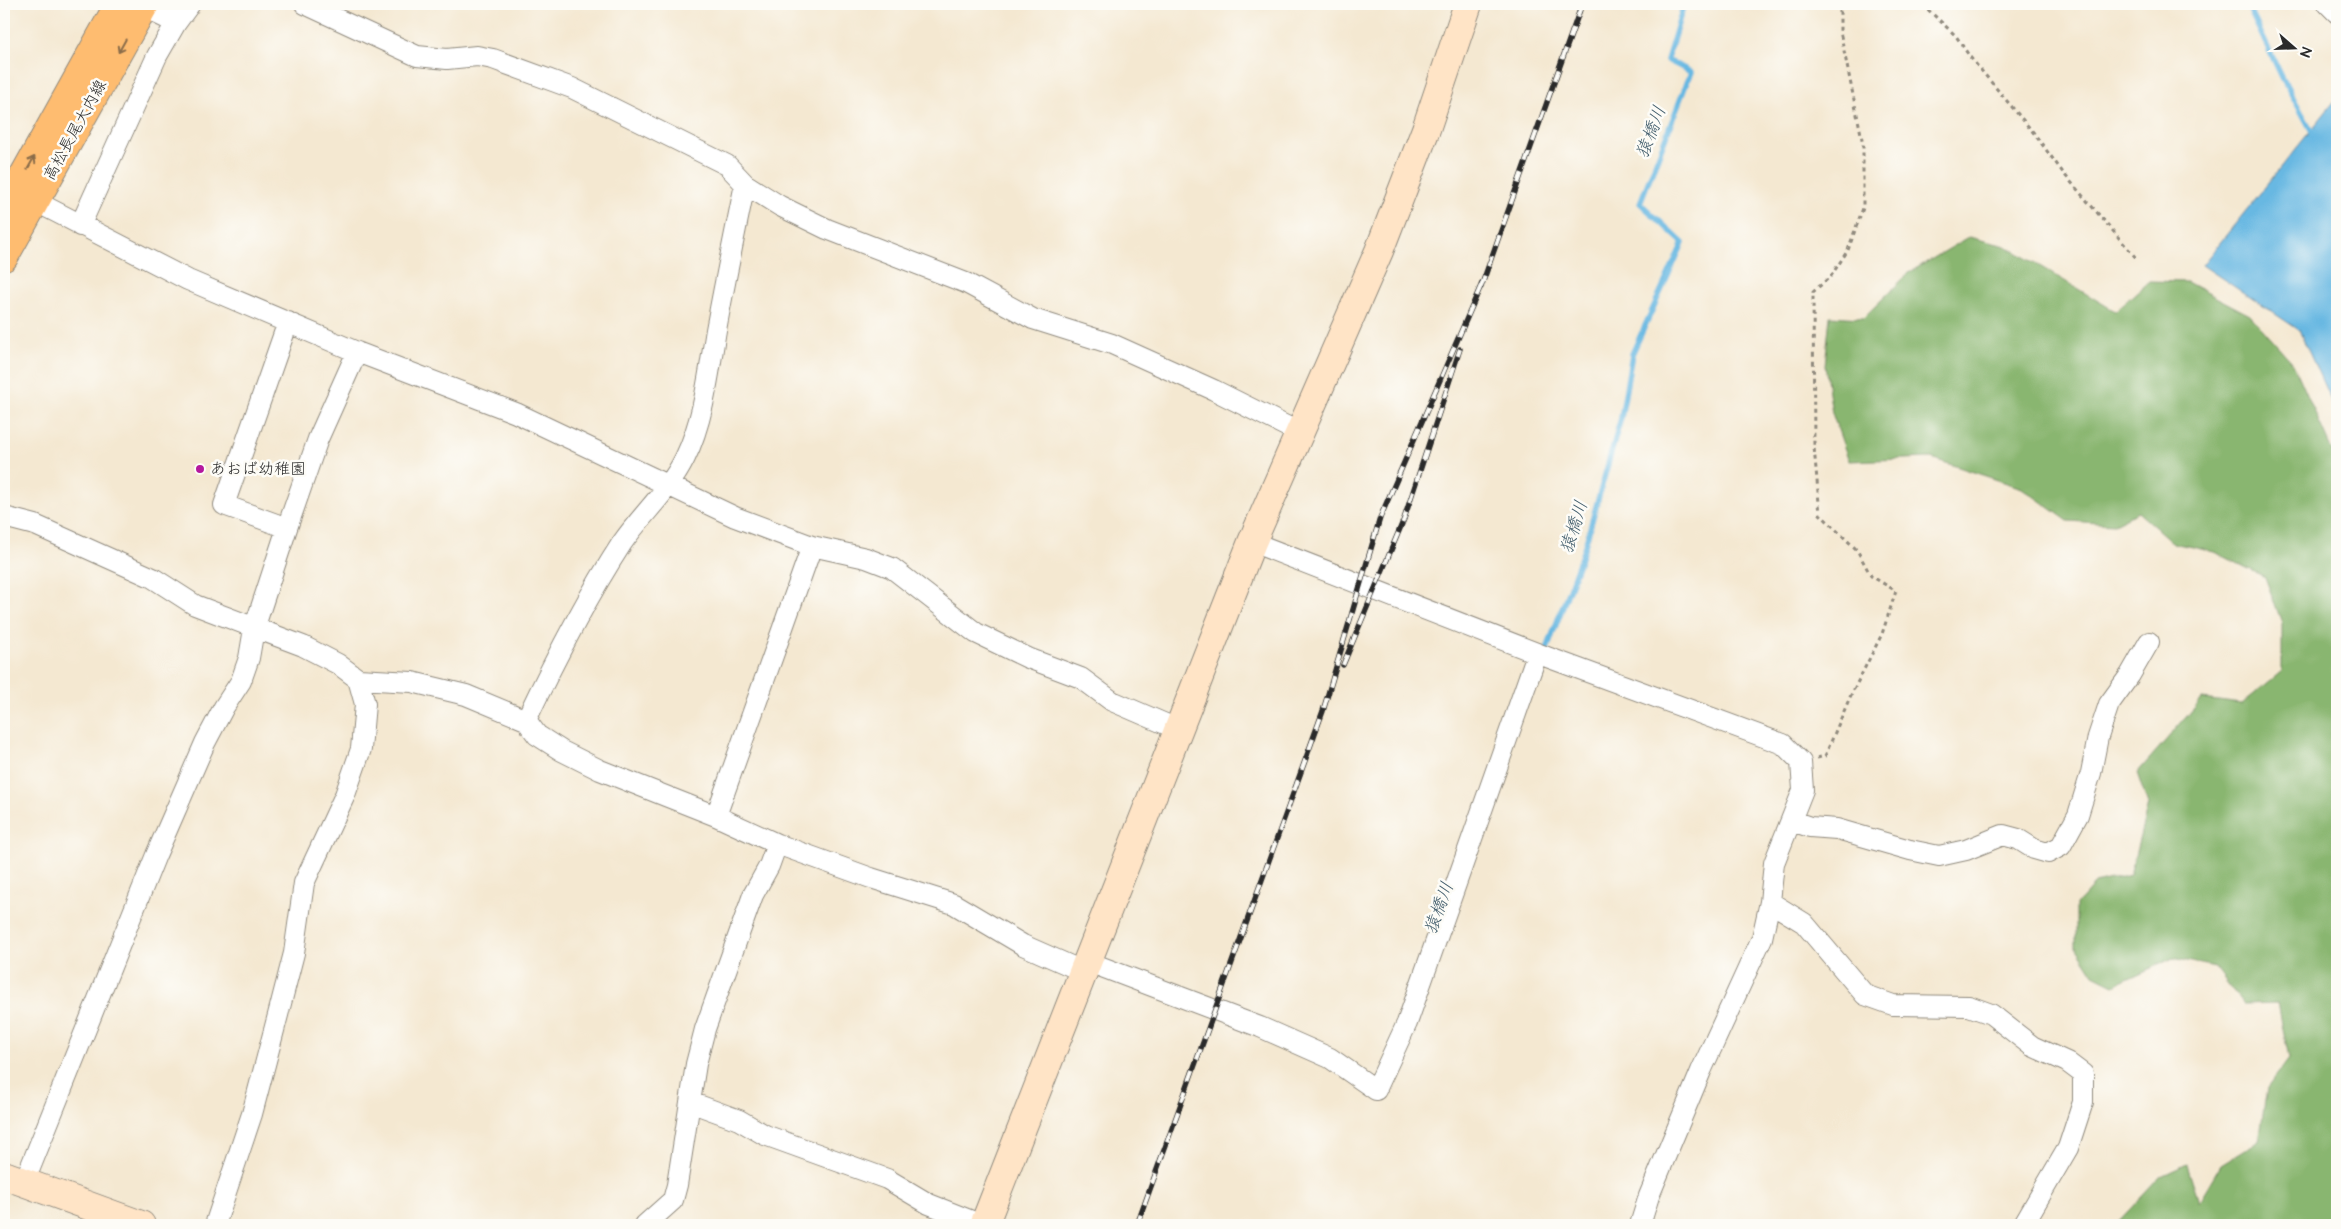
<svg xmlns="http://www.w3.org/2000/svg" width="2341" height="1229" font-family="'Architects Daughter','Klee One',sans-serif">
	<style>
		.forest { fill: #89b66f; stroke: #5a704d }
		.water { fill: #67b8e2; stroke: #497286 }
		.lines { fill: none; stroke-linecap: round; stroke-linejoin: round }
		.stream { stroke: #67b8e2; stroke-width: 5.5 }
		.street-casing { stroke: #908a7e; stroke-width: 22 }
		.secondary-casing { stroke: #908a7e; stroke-width: 30 }
		.primary-casing { stroke: #908a7e; stroke-width: 30 }
		.path { stroke: #908a7e; stroke-width: 3; stroke-dasharray: 4 4; stroke-linecap: butt }
		.street { stroke: #fff; stroke-width: 20 }
		.secondary { stroke: #ffe4c6; stroke-width: 28 }
		.primary { stroke: #febc70; stroke-width: 28 }
		.rail-casing { stroke: #2b2b2b; stroke-width: 5.5 }
		.rail { stroke: #fdfcf7; stroke-width: 4; stroke-dasharray: 11; stroke-linecap: butt }
		.oneway { stroke: #8a6c4a }
		.poi-dot { fill: #b5179e; stroke: #fdfcf7; stroke-width: 2 }
		.labels { text-anchor: middle; dominant-baseline: central; stroke-width: 5; stroke-linejoin: round; paint-order: stroke }
		.street-label { font-size: 16px; fill: #2b2b2b; stroke: #fdfcf7 }
		.poi-label { font-size: 16px; fill: #2b2b2b; stroke: #fdfcf7; text-anchor: start }
		.water-label { font-size: 18px; font-style: italic; fill: #405c6b; stroke: #fdfcf7 }
	</style>
	<rect width="100%" height="100%" fill="#fdfcf7"/>
	<filter id="ink" filterUnits="userSpaceOnUse"><feTurbulence type="fractalNoise" baseFrequency=".02" numOctaves="2"/><feDisplacementMap in="SourceGraphic" scale="10" xChannelSelector="R" yChannelSelector="G"/><feConvolveMatrix kernelMatrix="1 2 1 2 8 2 1 2 1" color-interpolation-filters="sRGB"/></filter>
	<filter id="wash" filterUnits="userSpaceOnUse"><feTurbulence type="fractalNoise" baseFrequency=".0096" numOctaves="4" result="noise"/><feDisplacementMap in="SourceGraphic" scale="20" xChannelSelector="R" yChannelSelector="G"/><feGaussianBlur stdDeviation="1.12" result="paint"/><feColorMatrix in="noise" values="0 0 0 0 0 0 0 0 0 0 0 0 0 0 0 0 0 1.4 0 .05"/><feComposite in="paint" operator="in"/></filter>
	<g filter="url(#wash)">
		<rect width="100%" height="100%" fill="#f4e8d1"/>
		<path class="forest" d="M1969 237 2006 246 2115 311 2149 281 2187 282 2250 315 2293 363 2337 462V1225H2115L2161 1176 2187 1164 2199 1201 2221 1164 2259 1141 2267 1088 2289 1059 2278 1003 2243 1004 2215 967 2173 958 2114 985 2094 975 2076 947V905L2095 884 2130 875 2148 805 2137 773 2202 699 2242 704 2282 671V623L2265 577 2215 552 2173 543 2138 512 2114 524 2068 521 2022 488 1931 458 1849 461 1832 413 1825 365 1830 316 1863 318 1910 272Z"/>
		<path class="water" d="M2337 98V414L2299 330 2202 265Z"/>
		<g class="lines">
			<path class="stream" d="M2247 4 2283 79 2315 137
				M1546 652 1584 549 1621 418 1632 354 1683 243 1640 203 1691 72 1667 60 1684 4"/>
		</g>
	</g>
	<g filter="url(#ink)">
		<g class="lines">
			<defs>
				<path id="street" d="M137 4 176 23
					M305 4 417 56 447 59 477 56 493 59 572 88 727 165 745 184 780 206 827 229 966 283 1033 319 1112 344 1214 390 1300 433
					M2328 4 2337 13
					M23 195 188 280 357 352 516 413 735 517 812 546 866 558 892 568 976 633 1028 658 1081 678 1112 701 1177 729
					M80 226 157 56 176 23 190 4
					M4 517 35 525 153 578 195 605 303 646 338 664 358 679 412 682 466 695 526 720 537 735 562 751 600 770 716 816 777 844 871 878 954 904 1023 945 1082 971
					M287 528 224 505 288 322
					M1252 542 1547 657 1783 744 1801 762 1803 790 1774 863 1770 902 1762 938 1701 1071 1649 1196 1640 1225
					M526 720C555 659 585 600 622 543 642 514 669 491 685 458 704 419 709 372 716 330 725 281 735 233 745 184
					M716 816 812 546
					M1792 821 1810 827 1837 829 1910 850 1939 856 1966 850 2003 835 2018 839 2034 849 2048 853 2061 846 2078 815 2091 773 2098 737 2109 704 2130 675 2149 642
					M1770 902 1804 923 1865 995 1893 1005 1969 1006 1991 1014 2032 1046 2067 1062 2083 1074V1102L2068 1148 2023 1225
					M1086 961 1260 1027 1330 1058 1376 1090 1407 1023 1537 654
					M690 1102 739 1120 765 1135 887 1179 929 1204 982 1225
					M24 1183 156 855 205 743 224 707 241 681 249 658 254 629 287 528 318 439 357 352
					M215 1225 252 1114 278 1015 294 953 304 883 345 795 361 749 365 704 358 679
					M645 1225 673 1200 677 1185 696 1064 705 1029 753 895 769 866 777 844"/>
				<path id="secondary" d="M4 1175 141 1225
					M984 1225 1252 542 1379 251 1426 129 1468 4"/>
				<path id="primary" d="M4 211 119 4
					M4 257 145 4"/>
			</defs>
			<use href="#street" class="street-casing"/>
			<use href="#secondary" class="secondary-casing"/>
			<use href="#primary" class="primary-casing"/>
			<path class="path" d="M1922 4 1956 36 1970 57 2033 132 2064 174 2137 259
				M1817 758 1825 756 1850 697 1882 634 1896 591 1871 576 1857 550 1820 514 1814 447 1813 292 1831 276 1848 250 1863 208V144L1840 31V4"/>
			<use href="#street" class="street"/>
			<use href="#secondary" class="secondary"/>
			<use href="#primary" class="primary"/>
			<defs>
				<path id="rail" d="M1481 287 1582 4
					M1343 665 1404 519 1460 349
					M1137 1225 1323 711 1380 518 1483 281"/>
			</defs>
			<use href="#rail" class="rail-casing"/>
			<use href="#rail" class="rail"/>
		</g>
		<defs><path id="oneway-shaft" d="M-6 0H5M1.5-3L5.5 0L1.5 3" fill="none" stroke-width="1.6" stroke-linecap="round" stroke-linejoin="round" transform="scale(1.25)"/></defs>
		<g class="oneway">
			<use href="#oneway-shaft" transform="translate(122 46) rotate(119)"/>
			<use href="#oneway-shaft" transform="translate(31 163) rotate(-61)"/>
		</g>
	</g>
	<circle class="poi-dot" cx="200" cy="469" r="5"/>
	<g class="labels">
		<g class="street-label">
			<text transform="translate(75 130) rotate(-61)">高松長尾大内線</text>
		</g>
		<g class="poi-label">
			<text x="210" y="469">あおば幼稚園</text>
		</g>
		<g class="water-label">
			<text transform="translate(1651 132) rotate(-69)">猿橋川</text>
			<text transform="translate(1574 527) rotate(-73)">猿橋川</text>
			<text transform="translate(1439 908) rotate(-70)">猿橋川</text>
		</g>
	</g>
	<rect width="2341" height="1229" fill="none" stroke="#fdfcf7" stroke-width="20"/>
	<g transform="translate(2294 48) rotate(110)" stroke="#fdfcf7" stroke-width="4" paint-order="stroke">
	<path d="M0-4L9 19L0 12L-9 19Z" fill="#2b2b2b"/>
	<text y="-8" font-size="14" font-weight="bold" text-anchor="middle" fill="#2b2b2b">N</text>
	</g>
</svg>
